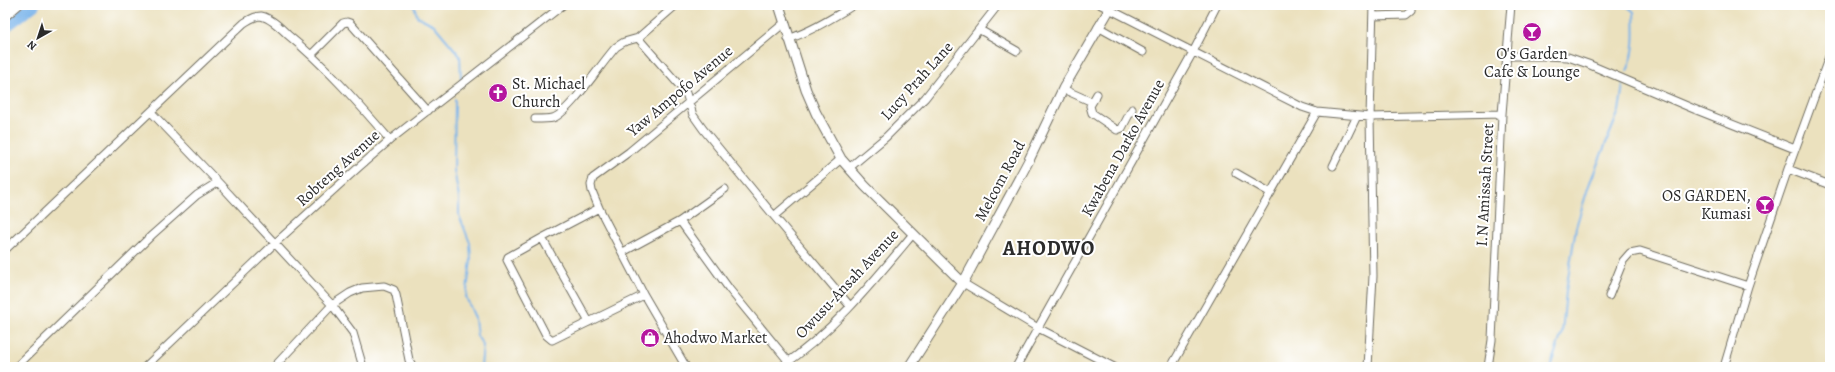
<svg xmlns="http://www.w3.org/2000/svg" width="1835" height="372" font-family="Alegreya,serif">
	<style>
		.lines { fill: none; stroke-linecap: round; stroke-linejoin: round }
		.stream { stroke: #78b3ea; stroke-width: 2 }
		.river { stroke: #78b3ea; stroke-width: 12 }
		.minor-casing { stroke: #6e6b5e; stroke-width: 9 }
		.major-casing { stroke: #6e6b5e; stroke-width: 11 }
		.minor { stroke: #fff; stroke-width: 7 }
		.major { stroke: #fff; stroke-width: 9 }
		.labels { text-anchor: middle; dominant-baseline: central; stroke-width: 4; stroke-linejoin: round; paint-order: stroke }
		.poi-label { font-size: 16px; fill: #2b2b2b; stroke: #fff; text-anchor: start }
		.street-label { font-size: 16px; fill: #2b2b2b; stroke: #fff }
		.district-label { font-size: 20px; font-weight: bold; letter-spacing: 1px; fill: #2b2b2b; stroke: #fff }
	</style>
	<rect width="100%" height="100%" fill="#fff"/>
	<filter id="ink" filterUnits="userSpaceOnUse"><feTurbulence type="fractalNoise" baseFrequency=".025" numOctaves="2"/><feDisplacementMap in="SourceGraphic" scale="8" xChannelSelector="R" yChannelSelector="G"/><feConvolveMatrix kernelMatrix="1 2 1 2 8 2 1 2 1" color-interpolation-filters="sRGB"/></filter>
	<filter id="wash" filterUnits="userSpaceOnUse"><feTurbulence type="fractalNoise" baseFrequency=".012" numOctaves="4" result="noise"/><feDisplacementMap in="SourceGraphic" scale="16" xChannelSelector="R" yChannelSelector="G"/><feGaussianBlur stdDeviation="0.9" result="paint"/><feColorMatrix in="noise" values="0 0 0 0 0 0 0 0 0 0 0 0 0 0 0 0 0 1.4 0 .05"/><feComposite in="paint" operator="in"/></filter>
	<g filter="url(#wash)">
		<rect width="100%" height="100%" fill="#ebe1be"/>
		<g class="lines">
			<path class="stream" d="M414 5 417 16 434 25 460 56 461 79
				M1626 5 1634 12C1635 33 1636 52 1627 71
				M455 99 454 170 459 198V215L470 243 471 260 466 297 475 318 477 336 483 345 481 367
				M1550 367 1562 333 1566 291 1576 227 1589 185 1619 111 1623 85"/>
			<path class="river" d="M5 27 34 5"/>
		</g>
	</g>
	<g filter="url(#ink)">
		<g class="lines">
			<defs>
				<path id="minor" d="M676 5 638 38 686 93 693 115 703 129 774 216 850 306
					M1101 5 1302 107 1317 112 1370 117 1502 114
					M1373 16 1406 15 1411 11V5
					M5 17 19 5
					M1098 27 1143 52
					M980 30 1017 51
					M788 39C812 31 832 18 854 5
					M312 54 343 23 347 22 350 23 428 111
					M1507 56H1543L1568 57 1588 64 1694 109 1795 149
					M1063 89 1092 102
					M1097 94 1090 106 1092 113 1117 130 1122 128 1132 109
					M151 112 218 182 332 305 353 333 363 367
					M535 119C540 119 548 119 553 118 569 113 603 61 616 47L624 42 638 38
					M1333 166 1357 116
					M849 168 886 137 925 98 998 5
					M1788 169 1830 185
					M1236 173 1271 193
					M599 208 542 238 508 257 507 260 546 335 552 340 644 295
					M774 216 841 159
					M680 221 725 189
					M542 238 589 322
					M5 250 244 23C249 20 254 16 261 16 271 18 281 28 288 35 326 66 358 103 390 140
					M623 252 680 221 730 290 789 362
					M963 283 1038 328 1114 367
					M1609 296 1623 261 1630 253 1640 251 1748 286
					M16 367 152 235 197 195 218 182
					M145 367 274 244 359 167 390 140 563 5
					M274 367 332 305 350 293 362 288 384 286 394 290 396 295 409 360 413 367
					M686 367 644 295 599 208 592 191 591 185 593 178 629 152 783 24
					M781 367C833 332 873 282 913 234
					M1016 367 1193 52 1217 5
					M1171 367 1317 112
					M1368 367 1373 276 1370 117 1373 5
					M1488 367 1492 340 1502 114 1511 5
					M1724 367 1748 286 1788 169 1830 54"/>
				<path id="major" d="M779 5 806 90 816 113 841 159 865 186 963 283
					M909 367 963 283 1029 160 1064 87 1112 5"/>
			</defs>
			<use href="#minor" class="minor-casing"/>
			<use href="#major" class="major-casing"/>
			<use href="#minor" class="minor"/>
			<use href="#major" class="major"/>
		</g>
	</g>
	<defs>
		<symbol id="bar-disc" viewBox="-11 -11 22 22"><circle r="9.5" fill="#b5179e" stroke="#fff"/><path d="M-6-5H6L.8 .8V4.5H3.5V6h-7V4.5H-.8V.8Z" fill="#fff"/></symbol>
		<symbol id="church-disc" viewBox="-11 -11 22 22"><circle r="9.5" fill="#b5179e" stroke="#fff"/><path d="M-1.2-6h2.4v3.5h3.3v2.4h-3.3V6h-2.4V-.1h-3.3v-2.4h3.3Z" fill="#fff"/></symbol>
		<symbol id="shop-disc" viewBox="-11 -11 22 22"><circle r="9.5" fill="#b5179e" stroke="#fff"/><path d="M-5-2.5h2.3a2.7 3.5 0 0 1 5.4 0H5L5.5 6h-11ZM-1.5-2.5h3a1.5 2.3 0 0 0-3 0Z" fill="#fff"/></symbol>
	</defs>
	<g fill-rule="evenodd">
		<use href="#bar-disc" x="1521" y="21" width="22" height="22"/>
		<use href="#church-disc" x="487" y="82" width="22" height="22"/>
		<use href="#bar-disc" x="1754" y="194" width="22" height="22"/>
		<use href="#shop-disc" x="639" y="327" width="22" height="22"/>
	</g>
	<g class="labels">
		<g class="poi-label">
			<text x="1532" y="54" text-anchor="middle">O's Garden<tspan x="1532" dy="18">Cafe &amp; Lounge</tspan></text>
			<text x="512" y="84">St. Michael<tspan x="512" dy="18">Church</tspan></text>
			<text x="1751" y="196" text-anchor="end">OS GARDEN,<tspan x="1751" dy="18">Kumasi</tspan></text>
			<text x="664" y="338">Ahodwo Market</text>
		</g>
		<g class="street-label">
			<text transform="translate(917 81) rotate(-48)">Lucy Prah Lane</text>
			<text transform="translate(680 91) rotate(-40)">Yaw Ampofo Avenue</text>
			<text transform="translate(1123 148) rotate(-61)">Kwabena Darko Avenue</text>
			<text transform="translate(338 168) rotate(-42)">Robteng Avenue</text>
			<text transform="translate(1000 181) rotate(-62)">Melcom Road</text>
			<text transform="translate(1485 185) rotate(-87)">I.N Amissah Street</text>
			<text transform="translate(847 284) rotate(-47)">Owusu-Ansah Avenue</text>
		</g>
		<g class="district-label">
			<text x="1049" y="248">AHODWO</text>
		</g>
	</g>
	<rect width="1835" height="372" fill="none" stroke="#fff" stroke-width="20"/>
	<g transform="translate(38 38) rotate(219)" stroke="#ffffff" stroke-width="3" paint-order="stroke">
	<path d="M0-3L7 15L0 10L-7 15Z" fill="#2b2b2b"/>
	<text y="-6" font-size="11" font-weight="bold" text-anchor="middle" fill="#2b2b2b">N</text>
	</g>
</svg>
